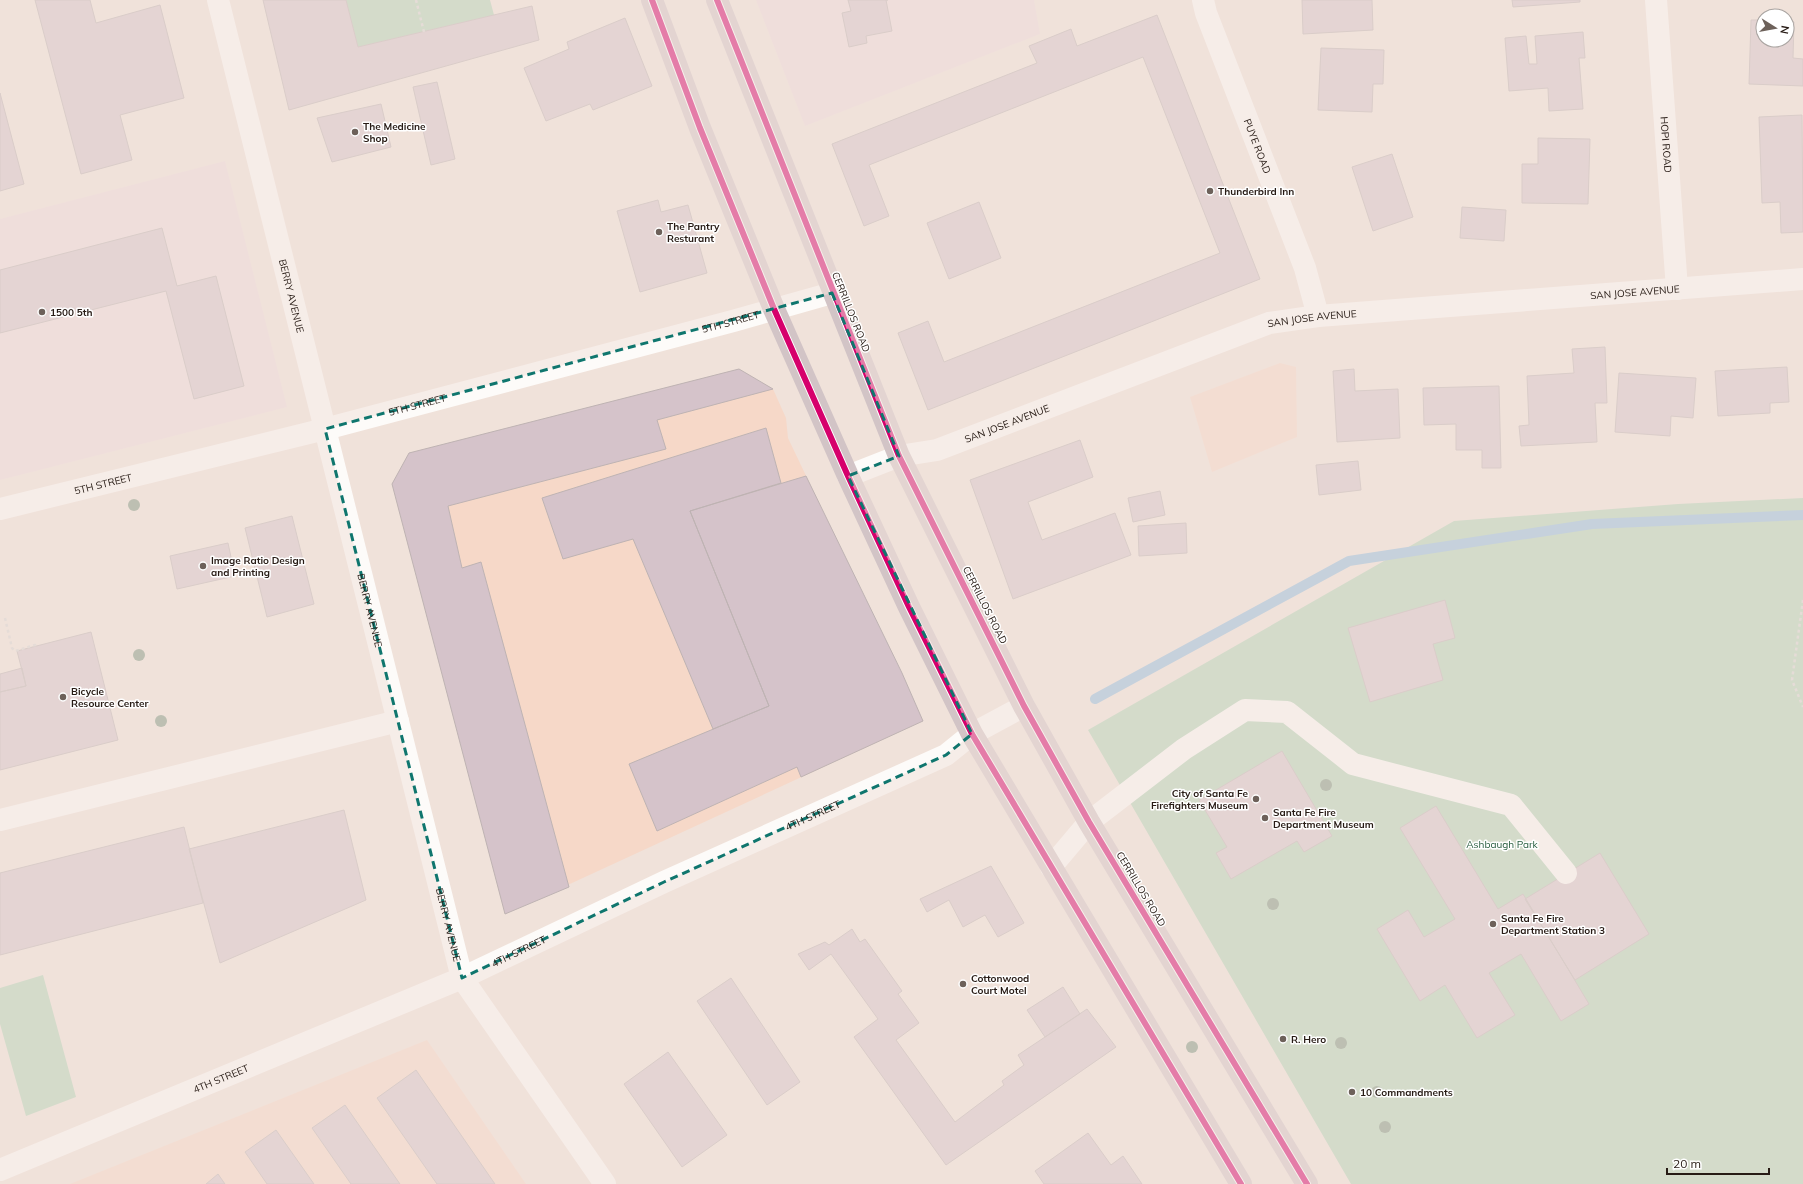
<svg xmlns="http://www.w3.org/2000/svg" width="1803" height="1184" font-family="Mulish,sans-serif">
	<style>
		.commercial { fill: #eedadc }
		.built { fill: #f6d8c8 }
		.green { fill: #b1d3b7 }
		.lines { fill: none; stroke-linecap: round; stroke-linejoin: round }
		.stream { stroke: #92bddd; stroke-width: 10 }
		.building { fill: #d5c3ca; stroke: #beb3b3 }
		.path { stroke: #d8d4d2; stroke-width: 2.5; stroke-dasharray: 3 3; stroke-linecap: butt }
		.minor { stroke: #fdfbf9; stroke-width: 22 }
		.major { stroke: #d2c4c6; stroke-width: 22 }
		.cycleway-casing { stroke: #fff; stroke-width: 8 }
		.cycleway { stroke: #d6006c; stroke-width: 6 }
		.tree { fill: #7e9681 }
		.marked { fill: none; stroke: #0f766e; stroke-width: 3; stroke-dasharray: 8 5; stroke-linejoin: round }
		.poi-dot { fill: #6d615a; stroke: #fff; stroke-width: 1.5 }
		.labels { text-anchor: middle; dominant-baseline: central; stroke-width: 3; stroke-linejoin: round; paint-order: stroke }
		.poi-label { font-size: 10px; font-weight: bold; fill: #271b15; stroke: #fff; text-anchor: start }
		.street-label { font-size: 10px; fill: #271b15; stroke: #fff }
		.park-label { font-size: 10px; fill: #215839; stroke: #fff }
	</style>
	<rect width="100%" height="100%" fill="#f0e2da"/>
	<path class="commercial" d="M756 0H1034L1040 34 805 126Z
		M225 161 287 407 0 480V219Z"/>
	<path class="built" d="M1280 363 1296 367 1297 437 1212 472 1190 397Z
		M739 369 773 389 786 418 788 438 923 721 505 914 392 484 409 453Z
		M427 1040 526 1184H70Z"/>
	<path class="green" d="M346 0H490L494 15 358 47Z
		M1803 498V1184H1351L1088 730 1454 521 1678 504Z
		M43 975 76 1097 26 1116 0 1024V988Z"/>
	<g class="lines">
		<path class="stream" d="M1095 699 1349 561 1592 524 1803 515"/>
	</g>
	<path class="building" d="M35 0H90L96 23 160 5 184 98 120 115 132 160 81 174Z
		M263 0H346L358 47 532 6 539 40 289 110Z
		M848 0H888H886L892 31 866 36 867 43 849 47 842 13 851 11Z
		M1302 0H1372L1373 30 1303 34Z
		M1512 0H1580V2L1513 7Z
		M1157 15 1260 279 928 410 898 333 928 321 944 362 1220 253 1143 57 869 165 889 216 864 226 832 144 1037 63 1029 46 1071 29 1077 46Z
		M625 18 652 86 593 110 590 104 546 121 524 68 569 49 567 42Z
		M1751 20H1763V40H1787V21L1794 22 1793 58 1803 59V86L1749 84Z
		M1583 32 1585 58H1579L1583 109 1549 111 1548 88 1509 91 1505 38 1526 36 1529 64H1537L1535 36Z
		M1321 48 1384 50 1383 84H1373L1372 112 1318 110Z
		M437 82 455 159 431 165 413 87Z
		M0 93 24 184 0 191Z
		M381 104 391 147 332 162 317 118Z
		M1802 115 1803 232 1781 233 1780 202 1762 203 1759 117Z
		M1538 138 1590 139 1588 204 1522 203V164H1538Z
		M1392 154 1413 217 1373 231 1352 167Z
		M658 200 661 212 688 205 707 273 640 292 617 211Z
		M979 202 1001 258 949 279 927 223Z
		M1462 207 1506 210 1504 241 1460 238Z
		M162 228 177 286 216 276 244 386 194 399 166 291 0 333V270Z
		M1605 347 1607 403H1595L1597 442 1521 446 1519 426 1529 425 1527 376 1574 373 1572 349Z
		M1787 367 1789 402 1770 403V413L1718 416 1715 371Z
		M739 369 773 389 657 420 666 449 448 506 462 568 481 562 569 887 505 914 392 484 409 453Z
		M1354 369 1355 391 1398 389 1400 438 1337 442 1333 371Z
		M1619 373 1696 378 1693 418 1671 416 1670 436 1615 432Z
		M1499 386 1501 468H1482V450H1456V424L1424 425 1423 388Z
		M766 428 781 483 690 511 769 706 713 729 633 539 563 559 542 498Z
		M1080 440 1093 477 1028 502 1042 540 1115 513 1131 555 1013 599 970 480Z
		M1358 461 1361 490 1319 495 1316 465Z
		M806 476 902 673 923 721 801 777 797 767 657 831 629 764 769 706 690 511Z
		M1160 491 1165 515 1133 522 1128 498Z
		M292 516 314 604 267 617 245 528Z
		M1186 523 1187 553 1139 556 1138 526Z
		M228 543 235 576 177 589 170 556Z
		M1445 600 1455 638 1433 644 1443 680 1370 702 1348 628Z
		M91 632 118 740 0 770V692L26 686 17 651Z
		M22 668 26 686 0 692V674Z
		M1282 751 1332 836 1304 852 1297 841 1231 879 1216 853 1227 847 1199 800Z
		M1436 806 1498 909 1523 894 1589 1004 1561 1021 1521 954 1489 973 1515 1015 1477 1038 1445 985 1420 1001 1377 929 1408 910 1424 937 1455 919 1400 828Z
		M344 810 366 900 220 963 189 849Z
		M184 827 203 903 0 955V873Z
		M1600 853 1649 934 1575 980 1525 899Z
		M991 866 1024 923 998 937 985 915 963 927 949 900 927 912 920 899Z
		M852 929 860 942 865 939 902 991 898 994 919 1023 896 1040 955 1122 1004 1085 1002 1081 1024 1065 1018 1055 1087 1009 1116 1047 946 1165 854 1037 878 1019 831 954 809 970 798 954 825 942 829 945Z
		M731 978 800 1082 767 1105 697 1001Z
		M1063 987 1080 1014 1045 1037 1027 1010Z
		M668 1052 727 1135 682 1167 624 1084Z
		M416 1070 495 1184H437L377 1098Z
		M345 1105 400 1184H351L312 1128Z
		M276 1130 314 1184H267L245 1152Z
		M1088 1133 1111 1165 1123 1156 1142 1184H1044L1035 1171Z
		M218 1174 225 1184H206Z"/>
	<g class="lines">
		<path class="path" d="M416 0 424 32
			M1803 600 1792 680 1803 707
			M5 618 12 648 15 651 35 645 38 646"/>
		<g class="minor">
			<path id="s1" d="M218 0 462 978 605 1184"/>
			<path id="s2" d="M1203 0 1206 13 1305 268 1318 316"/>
			<path id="s3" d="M1656 0 1677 289"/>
			<path id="s4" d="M848 476 899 456 937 450 1269 323 1318 316 1803 279"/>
			<path id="s5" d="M0 509 325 429 733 321 832 293"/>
			<path d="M0 820 398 721"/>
			<path d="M1051 867 1089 822 1184 749 1245 710 1287 712 1353 764 1511 805 1566 873"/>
			<path id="s6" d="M0 1170 462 978 664 882 946 755 972 734 1024 706"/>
		</g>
		<path class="major" d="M652 0 700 128 774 309 848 476 909 607 972 734 1241 1184
			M717 0 899 456 1024 706 1089 822 1307 1184"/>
		<defs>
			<path id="cycleway" d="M652 0 700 128 774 309 848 476 909 607 972 734 1241 1184
				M717 0 899 456 1024 706 1089 822 1307 1184"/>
		</defs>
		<use href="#cycleway" class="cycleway-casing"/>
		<use href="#cycleway" class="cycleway"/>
	</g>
	<g class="tree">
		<circle cx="134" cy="505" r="6"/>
		<circle cx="139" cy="655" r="6"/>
		<circle cx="161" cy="721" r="6"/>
		<circle cx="1326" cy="785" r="6"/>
		<circle cx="1273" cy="904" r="6"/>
		<circle cx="1341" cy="1043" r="6"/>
		<circle cx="1192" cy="1047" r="6"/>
		<circle cx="1377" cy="1092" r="6"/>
		<circle cx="1385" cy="1127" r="6"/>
	</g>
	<path d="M0 0H1803V1184H0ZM832 293 899 456 848 476 972 734 946 755 664 882 462 978 325 429Z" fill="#f0e2da" fill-opacity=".55" fill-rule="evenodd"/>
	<path class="marked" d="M832 293 899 456 848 476 972 734 946 755 664 882 462 978 325 429Z"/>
	<g class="poi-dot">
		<circle cx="355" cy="132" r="4"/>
		<circle cx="1210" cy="191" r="4"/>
		<circle cx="659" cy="232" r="4"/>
		<circle cx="42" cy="312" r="4"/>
		<circle cx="203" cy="566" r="4"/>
		<circle cx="63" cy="697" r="4"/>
		<circle cx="1256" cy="799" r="4"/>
		<circle cx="1265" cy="818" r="4"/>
		<circle cx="1493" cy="924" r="4"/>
		<circle cx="963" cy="984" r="4"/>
		<circle cx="1283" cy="1039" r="4"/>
		<circle cx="1352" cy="1092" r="4"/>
	</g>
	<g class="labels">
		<g class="poi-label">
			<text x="363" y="126">The Medicine<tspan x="363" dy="12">Shop</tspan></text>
			<text x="1218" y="191">Thunderbird Inn</text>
			<text x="667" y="226">The Pantry<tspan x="667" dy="12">Resturant</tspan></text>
			<text x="50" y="312">1500 5th</text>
			<text x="211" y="560">Image Ratio Design<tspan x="211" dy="12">and Printing</tspan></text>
			<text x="71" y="691">Bicycle<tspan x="71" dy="12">Resource Center</tspan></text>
			<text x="1248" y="793" text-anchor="end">City of Santa Fe<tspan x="1248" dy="12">Firefighters Museum</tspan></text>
			<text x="1273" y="812">Santa Fe Fire<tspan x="1273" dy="12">Department Museum</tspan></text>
			<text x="1501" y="918">Santa Fe Fire<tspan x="1501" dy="12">Department Station 3</tspan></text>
			<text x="971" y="978">Cottonwood<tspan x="971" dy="12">Court Motel</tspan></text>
			<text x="1291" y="1039">R. Hero</text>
			<text x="1360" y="1092">10 Commandments</text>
		</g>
		<g class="street-label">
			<text stroke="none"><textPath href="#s3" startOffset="145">HOPI ROAD</textPath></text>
			<text stroke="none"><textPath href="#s2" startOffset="156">PUYE ROAD</textPath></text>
			<text stroke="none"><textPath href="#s4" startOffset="816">SAN JOSE AVENUE</textPath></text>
			<text stroke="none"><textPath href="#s1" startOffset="305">BERRY AVENUE</textPath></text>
			<text transform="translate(851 312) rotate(68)">CERRILLOS ROAD</text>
			<text stroke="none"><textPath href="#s4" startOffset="492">SAN JOSE AVENUE</textPath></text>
			<text stroke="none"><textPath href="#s5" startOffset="754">5TH STREET</textPath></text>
			<text stroke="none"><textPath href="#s5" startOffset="430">5TH STREET</textPath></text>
			<text stroke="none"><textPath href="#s4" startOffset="168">SAN JOSE AVENUE</textPath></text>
			<text stroke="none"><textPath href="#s5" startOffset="106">5TH STREET</textPath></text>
			<text transform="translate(985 605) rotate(63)">CERRILLOS ROAD</text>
			<text stroke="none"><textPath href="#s1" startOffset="629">BERRY AVENUE</textPath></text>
			<text stroke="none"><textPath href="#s6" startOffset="887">4TH STREET</textPath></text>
			<text transform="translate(1141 889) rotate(59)">CERRILLOS ROAD</text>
			<text stroke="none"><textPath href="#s1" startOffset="953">BERRY AVENUE</textPath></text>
			<text stroke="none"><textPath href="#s6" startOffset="563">4TH STREET</textPath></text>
			<text stroke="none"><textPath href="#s6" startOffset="239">4TH STREET</textPath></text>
		</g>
		<g class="park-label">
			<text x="1502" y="844">Ashbaugh Park</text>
		</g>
	</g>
	<g transform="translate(1775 28) rotate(101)"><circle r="19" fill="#ffffff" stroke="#a9a4a1"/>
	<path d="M0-3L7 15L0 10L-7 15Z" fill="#6d615a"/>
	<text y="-6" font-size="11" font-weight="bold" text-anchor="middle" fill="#271b15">N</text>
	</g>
	<path d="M1667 1168v6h102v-6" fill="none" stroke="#271b15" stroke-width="2"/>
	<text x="1673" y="1168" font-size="12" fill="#271b15" stroke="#ffffff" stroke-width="3" paint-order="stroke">20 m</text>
</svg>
